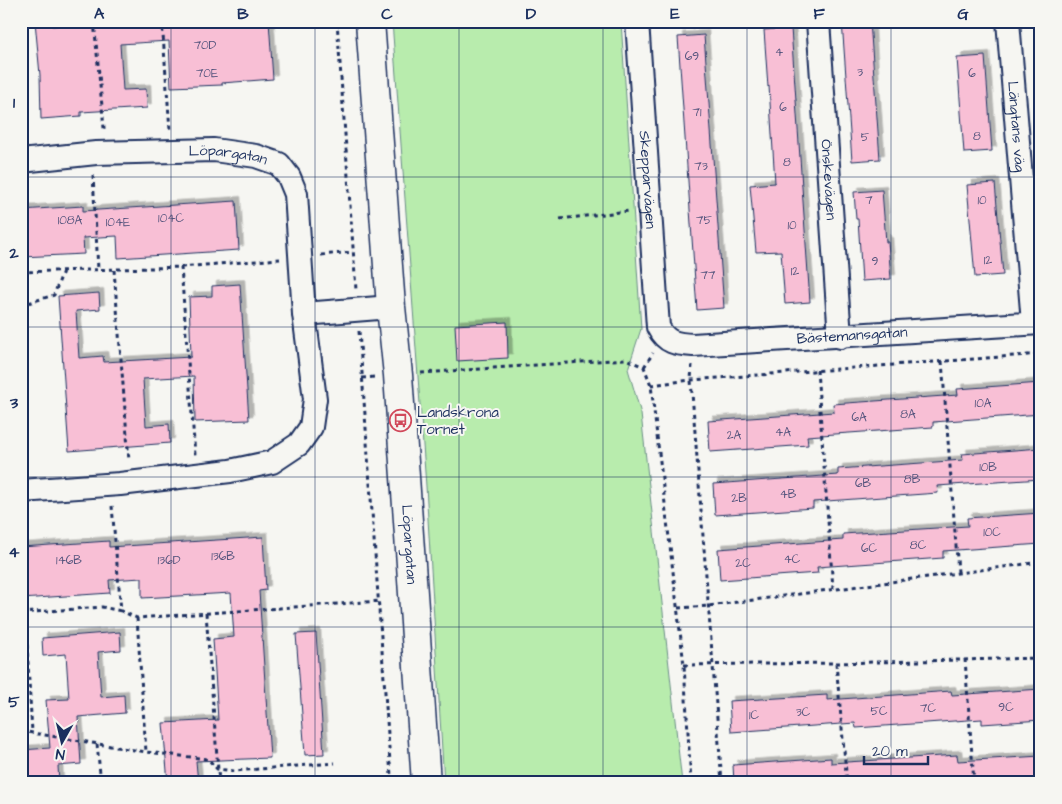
<svg xmlns="http://www.w3.org/2000/svg" width="1062" height="804" font-family="'Architects Daughter',sans-serif">
	<style>
		.green { fill: #b8ecad; stroke: #6a8e86 }
		.building { fill: #f8bfd5; stroke: #1b2f5e; filter: url(#shadow) }
		.lines { fill: none; stroke-linecap: round; stroke-linejoin: round }
		.street-casing { stroke: #1b2f5e; stroke-width: 26 }
		.secondary-casing { stroke: #1b2f5e; stroke-width: 31 }
		.path { stroke: #1b2f5e; stroke-width: 3; stroke-dasharray: 4 4; stroke-linecap: butt }
		.street { stroke: #f6f6f2; stroke-width: 22 }
		.secondary { stroke: #f6f6f2; stroke-width: 28 }
		.grid { fill: none; stroke: #1b2f5e; stroke-width: 1; stroke-opacity: 0.55 }
		.labels { text-anchor: middle; dominant-baseline: central; stroke-width: 4; stroke-linejoin: round; paint-order: stroke }
		.number-label { font-size: 12px; fill: #52537c }
		.street-label { font-size: 15px; fill: #1b2f5e; stroke: #f6f6f2 }
		.poi-label { font-size: 15px; fill: #1b2f5e; stroke: #f6f6f2; text-anchor: start }
		.neatline { fill: none; stroke: #1b2f5e; stroke-width: 2 }
		.grid-label { font-size: 16px; text-anchor: middle; font-weight: bold; fill: #1b2f5e }
	</style>
	<defs>
		<filter id="shadow"><feDropShadow dx="4.5" dy="-4.5" stdDeviation="0" flood-color="#0004"/></filter>
	</defs>
	<rect width="100%" height="100%" fill="#f6f6f2"/>
	<filter id="ink" filterUnits="userSpaceOnUse"><feTurbulence type="fractalNoise" baseFrequency=".02" numOctaves="2"/><feDisplacementMap in="SourceGraphic" scale="10" xChannelSelector="R" yChannelSelector="G"/><feConvolveMatrix kernelMatrix="1 2 1 2 8 2 1 2 1" color-interpolation-filters="sRGB"/></filter>
	<g filter="url(#ink)">
		<path class="green" d="M392 21H621L641 329 628 369 641 414 682 783H444L426 486Z"/>
		<path class="building" d="M35 21H52V26L77 24V27L175 21H269L273 79 222 83V85L171 87 169 41 120 44 123 90 146 89 147 108 81 112V116L41 119 40 75Z
			M842 21H870L880 159 852 161Z
			M791 28 810 302 785 304 781 251 756 252 750 185 775 183 769 86 768 87 764 30Z
			M704 35 724 308 697 310 678 37Z
			M985 56 992 151 964 153 957 58Z
			M995 183 1003 275 975 277 967 185Z
			M882 190 886 242H888L891 279 862 281 858 219H856L854 192Z
			M236 201 239 250 118 258 117 236 83 238 84 254 21 257V210L83 206V211Z
			M240 284 249 420 195 422 194 376 143 379 146 426 169 424 170 443 69 451 58 296 99 293 100 309 76 311 79 358 103 356 104 362 191 357 189 297 212 296V286Z
			M507 322 508 358 457 361 455 325Z
			M1041 383V414L933 422V427L807 436 808 445 710 452 708 421 834 412 833 404 958 395 957 389Z
			M1041 448V479L937 486 938 493 813 502V508L715 515 713 484 838 475V469L963 460 962 454Z
			M1041 513V544L943 551V558L817 567 818 573 720 580 718 549 843 540V534L968 526 967 518Z
			M263 537 266 590 259 591 270 758 196 761 198 783H168L163 723 218 720 213 639 234 637 231 593 142 598V578L109 580 110 593 21 599V547L109 541V547Z
			M120 632 121 650 98 652 101 697 124 695 125 713 78 717 81 764 58 766 59 783H27L26 768 21 769V750L50 748 46 700 69 699 66 654 43 656 42 638Z
			M316 633 324 754 305 755 296 634Z
			M1041 689V720L982 724V719L856 728 855 723 731 732 729 701 827 695V700L951 691 952 695Z
			M957 755 958 761 1041 756V783H734L733 765 831 758V763Z"/>
		<g class="lines">
			<defs>
				<g id="street">
					<path id="s1" d="M637 21 658 327C666 343 676 344 693 345L1041 323"/>
					<path id="s2" d="M818 21 840 337"/>
					<path id="s3" d="M1008 21 1033 323"/>
					<path id="s4" d="M21 161 96 153 214 150 256 156 279 164 289 177 296 194 304 314 315 399 311 427 299 444 272 462 230 471 120 484 21 491"/>
					<path d="M304 314 391 307"/>
				</g>
				<g id="secondary">
					<path id="s5" d="M370 21 391 307 398 375 426 783"/>
				</g>
			</defs>
			<use href="#street" class="street-casing"/>
			<use href="#secondary" class="secondary-casing"/>
			<path class="path" d="M94 21 104 128 103 132
				M162 21 170 130
				M337 21 356 290
				M658 29 784 21
				M93 175 98 270
				M560 219 629 211
				M321 255 353 252
				M181 267 195 455
				M114 270 129 461
				M21 272 181 267 280 259
				M21 301 28 303 54 295 63 271
				M359 331 391 776 390 783
				M942 361 958 572
				M692 365 691 380 722 783
				M644 367 653 353
				M817 370 833 589
				M421 373 626 359 644 367 651 385 684 665 691 783
				M362 378 375 377
				M651 385 691 380 1041 354
				M112 506 121 611 137 618 380 601
				M678 608 708 606 1041 562
				M21 613 102 607 121 611
				M25 613 32 732
				M206 613 219 783
				M137 618 146 752
				M965 659 974 783
				M836 663 1041 658
				M684 665 836 663 847 783
				M21 731 146 752 208 759 217 769 234 771 335 763
				M97 744 101 783"/>
			<use href="#street" class="street"/>
			<use href="#secondary" class="secondary"/>
		</g>
	</g>
	<path class="grid" d="M171 21V783M315 21V783M459 21V783M603 21V783M747 21V783M891 21V783M21 177H1041M21 327H1041M21 477H1041M21 627H1041"/>
	<defs>
		<symbol id="bus-ring" viewBox="-11 -11 22 22"><circle r="9.5" fill="#f6f6f2" stroke="#d1495b" stroke-width="1.5"/><path d="M-5-6H5V4H4V6H2V4H-2V6H-4V4H-5ZM-3.5-4V0h7V-4ZM-3.5 1.2v1.5H-2V1.2ZM2 1.2v1.5H3.5V1.2Z" fill="#d1495b"/></symbol>
	</defs>
	<g fill-rule="evenodd">
		<use href="#bus-ring" x="388" y="408" width="25" height="25"/>
	</g>
	<g class="labels">
		<g class="number-label">
			<text x="205" y="45">70D</text>
			<text x="779" y="52">4</text>
			<text x="692" y="56">69</text>
			<text x="860" y="72">3</text>
			<text x="207" y="73">70E</text>
			<text x="972" y="73">6</text>
			<text x="783" y="107">6</text>
			<text x="697" y="112">71</text>
			<text x="977" y="136">8</text>
			<text x="865" y="137">5</text>
			<text x="787" y="162">8</text>
			<text x="701" y="166">73</text>
			<text x="869" y="200">7</text>
			<text x="982" y="200">10</text>
			<text x="171" y="218">104C</text>
			<text x="70" y="220">108A</text>
			<text x="704" y="220">75</text>
			<text x="118" y="222">104E</text>
			<text x="792" y="225">10</text>
			<text x="988" y="260">12</text>
			<text x="875" y="261">9</text>
			<text x="795" y="271">12</text>
			<text x="708" y="275">77</text>
			<text x="983" y="403">10A</text>
			<text x="908" y="414">8A</text>
			<text x="859" y="417">6A</text>
			<text x="783" y="432">4A</text>
			<text x="734" y="435">2A</text>
			<text x="988" y="467">10B</text>
			<text x="912" y="479">8B</text>
			<text x="863" y="483">6B</text>
			<text x="788" y="494">4B</text>
			<text x="739" y="498">2B</text>
			<text x="992" y="532">10C</text>
			<text x="918" y="545">8C</text>
			<text x="869" y="548">6C</text>
			<text x="223" y="556">136B</text>
			<text x="792" y="559">4C</text>
			<text x="69" y="560">146B</text>
			<text x="169" y="560">136D</text>
			<text x="743" y="563">2C</text>
			<text x="1006" y="707">9C</text>
			<text x="928" y="708">7C</text>
			<text x="879" y="711">5C</text>
			<text x="803" y="712">3C</text>
			<text x="754" y="715">1C</text>
		</g>
		<g class="street-label">
			<text stroke="none"><textPath href="#s3" startOffset="106">Längtans väg</textPath></text>
			<text stroke="none"><textPath href="#s4" startOffset="208">Löpargatan</textPath></text>
			<text stroke="none"><textPath href="#s2" startOffset="159">Önskevägen</textPath></text>
			<text stroke="none"><textPath href="#s1" startOffset="159">Skepparvägen</textPath></text>
			<text stroke="none"><textPath href="#s1" startOffset="508">Bästemansgatan</textPath></text>
			<text stroke="none"><textPath href="#s5" startOffset="525">Löpargatan</textPath></text>
		</g>
		<g class="poi-label">
			<text x="417" y="412">Landskrona<tspan x="417" dy="17">Tornet</tspan></text>
		</g>
	</g>
	<rect width="1062" height="804" fill="none" stroke="#f6f6f2" stroke-width="55"/>
	<g transform="translate(62 742) rotate(188)" stroke="#f6f6f2" stroke-width="4" paint-order="stroke">
	<path d="M0-4L9 19L0 12L-9 19Z" fill="#1b2f5e"/>
	<text y="-8" font-size="14" font-weight="bold" text-anchor="middle" fill="#1b2f5e">N</text>
	</g>
	<path d="M864 756v8h64v-8" fill="none" stroke="#1b2f5e" stroke-width="2.5"/>
	<text x="872" y="756" font-size="15" fill="#1b2f5e" stroke="#f6f6f2" stroke-width="4" paint-order="stroke">20 m</text>
	<rect x="28" y="28" width="1006" height="748" class="neatline"/>
	<g class="grid-label">
		<text x="99" y="19">A</text>
		<text x="243" y="19">B</text>
		<text x="387" y="19">C</text>
		<text x="531" y="19">D</text>
		<text x="675" y="19">E</text>
		<text x="819" y="19">F</text>
		<text x="963" y="19">G</text>
		<text x="14" y="108">1</text>
		<text x="14" y="258">2</text>
		<text x="14" y="408">3</text>
		<text x="14" y="557">4</text>
		<text x="14" y="707">5</text>
	</g>
</svg>
